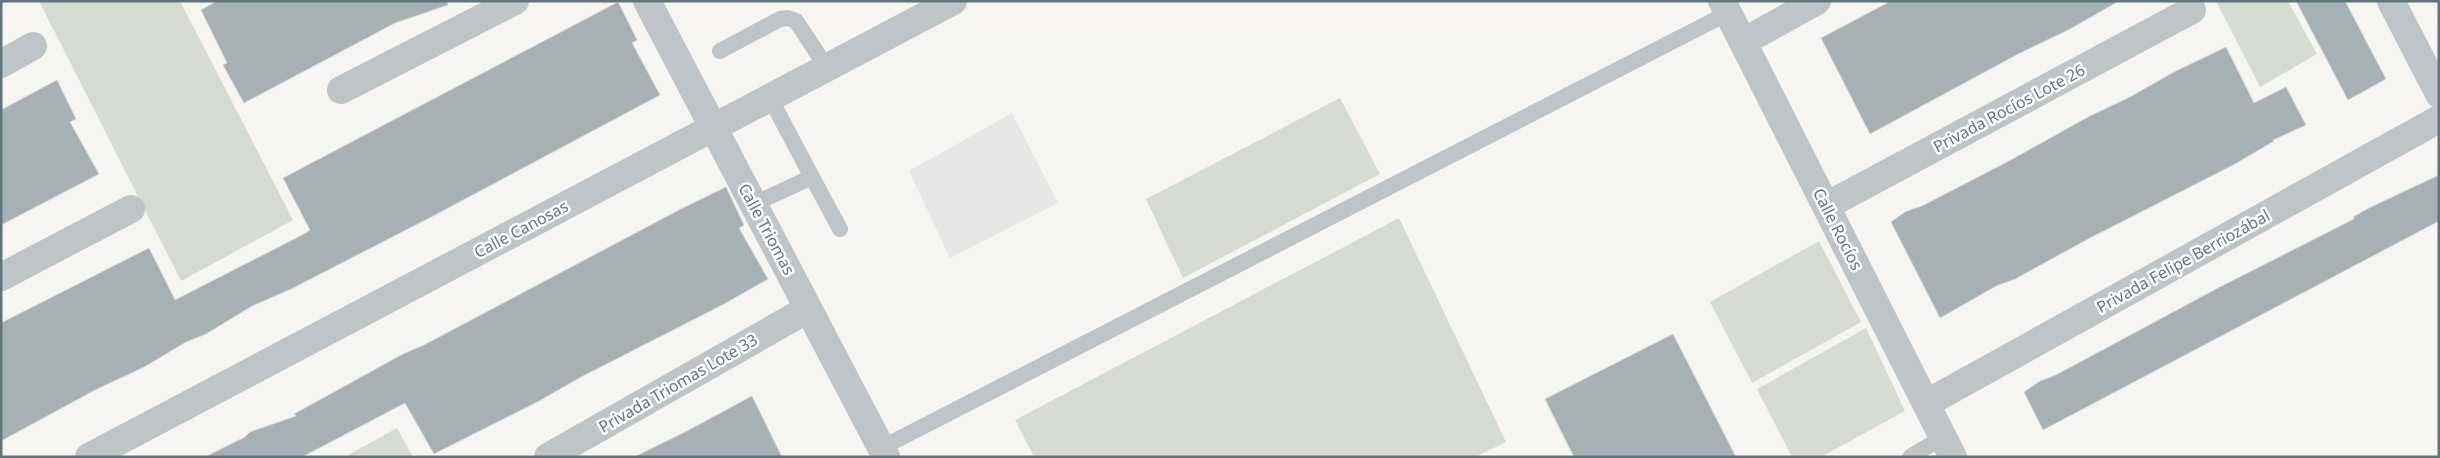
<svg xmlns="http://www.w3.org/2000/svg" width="2440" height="458" font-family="'Noto Sans',sans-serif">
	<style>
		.built { fill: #e6e7e5 }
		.green { fill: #d6dbd1 }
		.building { fill: #a5b1b4; stroke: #d7d6d4 }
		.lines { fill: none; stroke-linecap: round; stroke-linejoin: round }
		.service { stroke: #bec4c7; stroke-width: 16 }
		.minor { stroke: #bec4c7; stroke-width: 28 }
		.tertiary { stroke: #bec4c7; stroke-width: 28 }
		.labels { text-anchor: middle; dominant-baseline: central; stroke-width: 5; stroke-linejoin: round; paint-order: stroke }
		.street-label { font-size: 16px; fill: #5f767e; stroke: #fff }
	</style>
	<rect width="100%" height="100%" fill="#f6f5f2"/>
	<path class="built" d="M1012 113 1058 203 950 258 909 171Z"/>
	<path class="green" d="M39 1H180L293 220 181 281Z
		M2216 1H2288L2317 54 2260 87Z
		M1340 98 1380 174 1183 278 1146 199Z
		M1399 218 1506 442 1475 457H1034L1015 420Z
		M1819 241 1861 322 1752 383 1710 302Z
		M1866 328 1905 411 1821 457H1792L1757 389Z
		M397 428 413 457H345Z"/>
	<path class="building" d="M217 1H447L448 5 395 23 244 103 223 65 227 63 201 10Z
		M1891 1H2119L2070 29 2018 54 1870 134 1821 38Z
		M2296 1H2345L2386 79 2348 100Z
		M618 2 637 40 632 43 660 95 435 215 291 289 252 306 206 334 186 342 144 367 95 390 1 441V323L149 248 175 300 306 233 310 230 283 178Z
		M2226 47 2254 103 2286 87 2306 125 2273 140 2274 141 2235 164 2088 239 2015 279 1996 286 1940 318 1891 222 1905 212 1924 205 2009 161 2088 117 2130 97 2174 72Z
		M57 80 76 119 70 122 99 174 1 225V110Z
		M2439 175V221L2043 430 2024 392 2040 381 2056 375 2218 288 2354 219 2353 217 2369 208Z
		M726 187 744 225 739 228 768 279 724 304 581 377 539 401 434 454 405 403 302 457H205L245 437 250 432 296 416 294 414 403 354 424 345 679 210Z
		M1673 334 1736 457H1574L1545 399Z
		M752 396 782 457H634L687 431Z"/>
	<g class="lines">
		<path class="service" d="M720 51 780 19 788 18 796 21 827 68
			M812 177 840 229
			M754 204 812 177 770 98
			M881 448 1728 13
			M1910 457 1943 437"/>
		<path class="minor" d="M647 1 886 457
			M1722 1 1953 457
			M2391 1 2439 94
			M1743 42 1817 1
			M1 64 33 46
			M341 90 515 1
			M1826 206 2192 10
			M1 277 131 209
			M1927 403 2439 119
			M548 457 808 309"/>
		<path class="tertiary" d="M89 457 953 1"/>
	</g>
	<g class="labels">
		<g class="street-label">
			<text transform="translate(2009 108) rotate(-28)">Privada Rocíos Lote 26</text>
			<text transform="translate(521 229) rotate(-28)">Calle Canosas</text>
			<text transform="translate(767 229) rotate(62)">Calle Triomas</text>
			<text transform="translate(1838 229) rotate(63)">Calle Rocíos</text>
			<text transform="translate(2183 261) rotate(-29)">Privada Felipe Berriozábal</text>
			<text transform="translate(678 383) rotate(-30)">Privada Triomas Lote 33</text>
		</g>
	</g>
	<rect width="2440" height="458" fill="none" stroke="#5f767e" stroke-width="5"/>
</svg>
